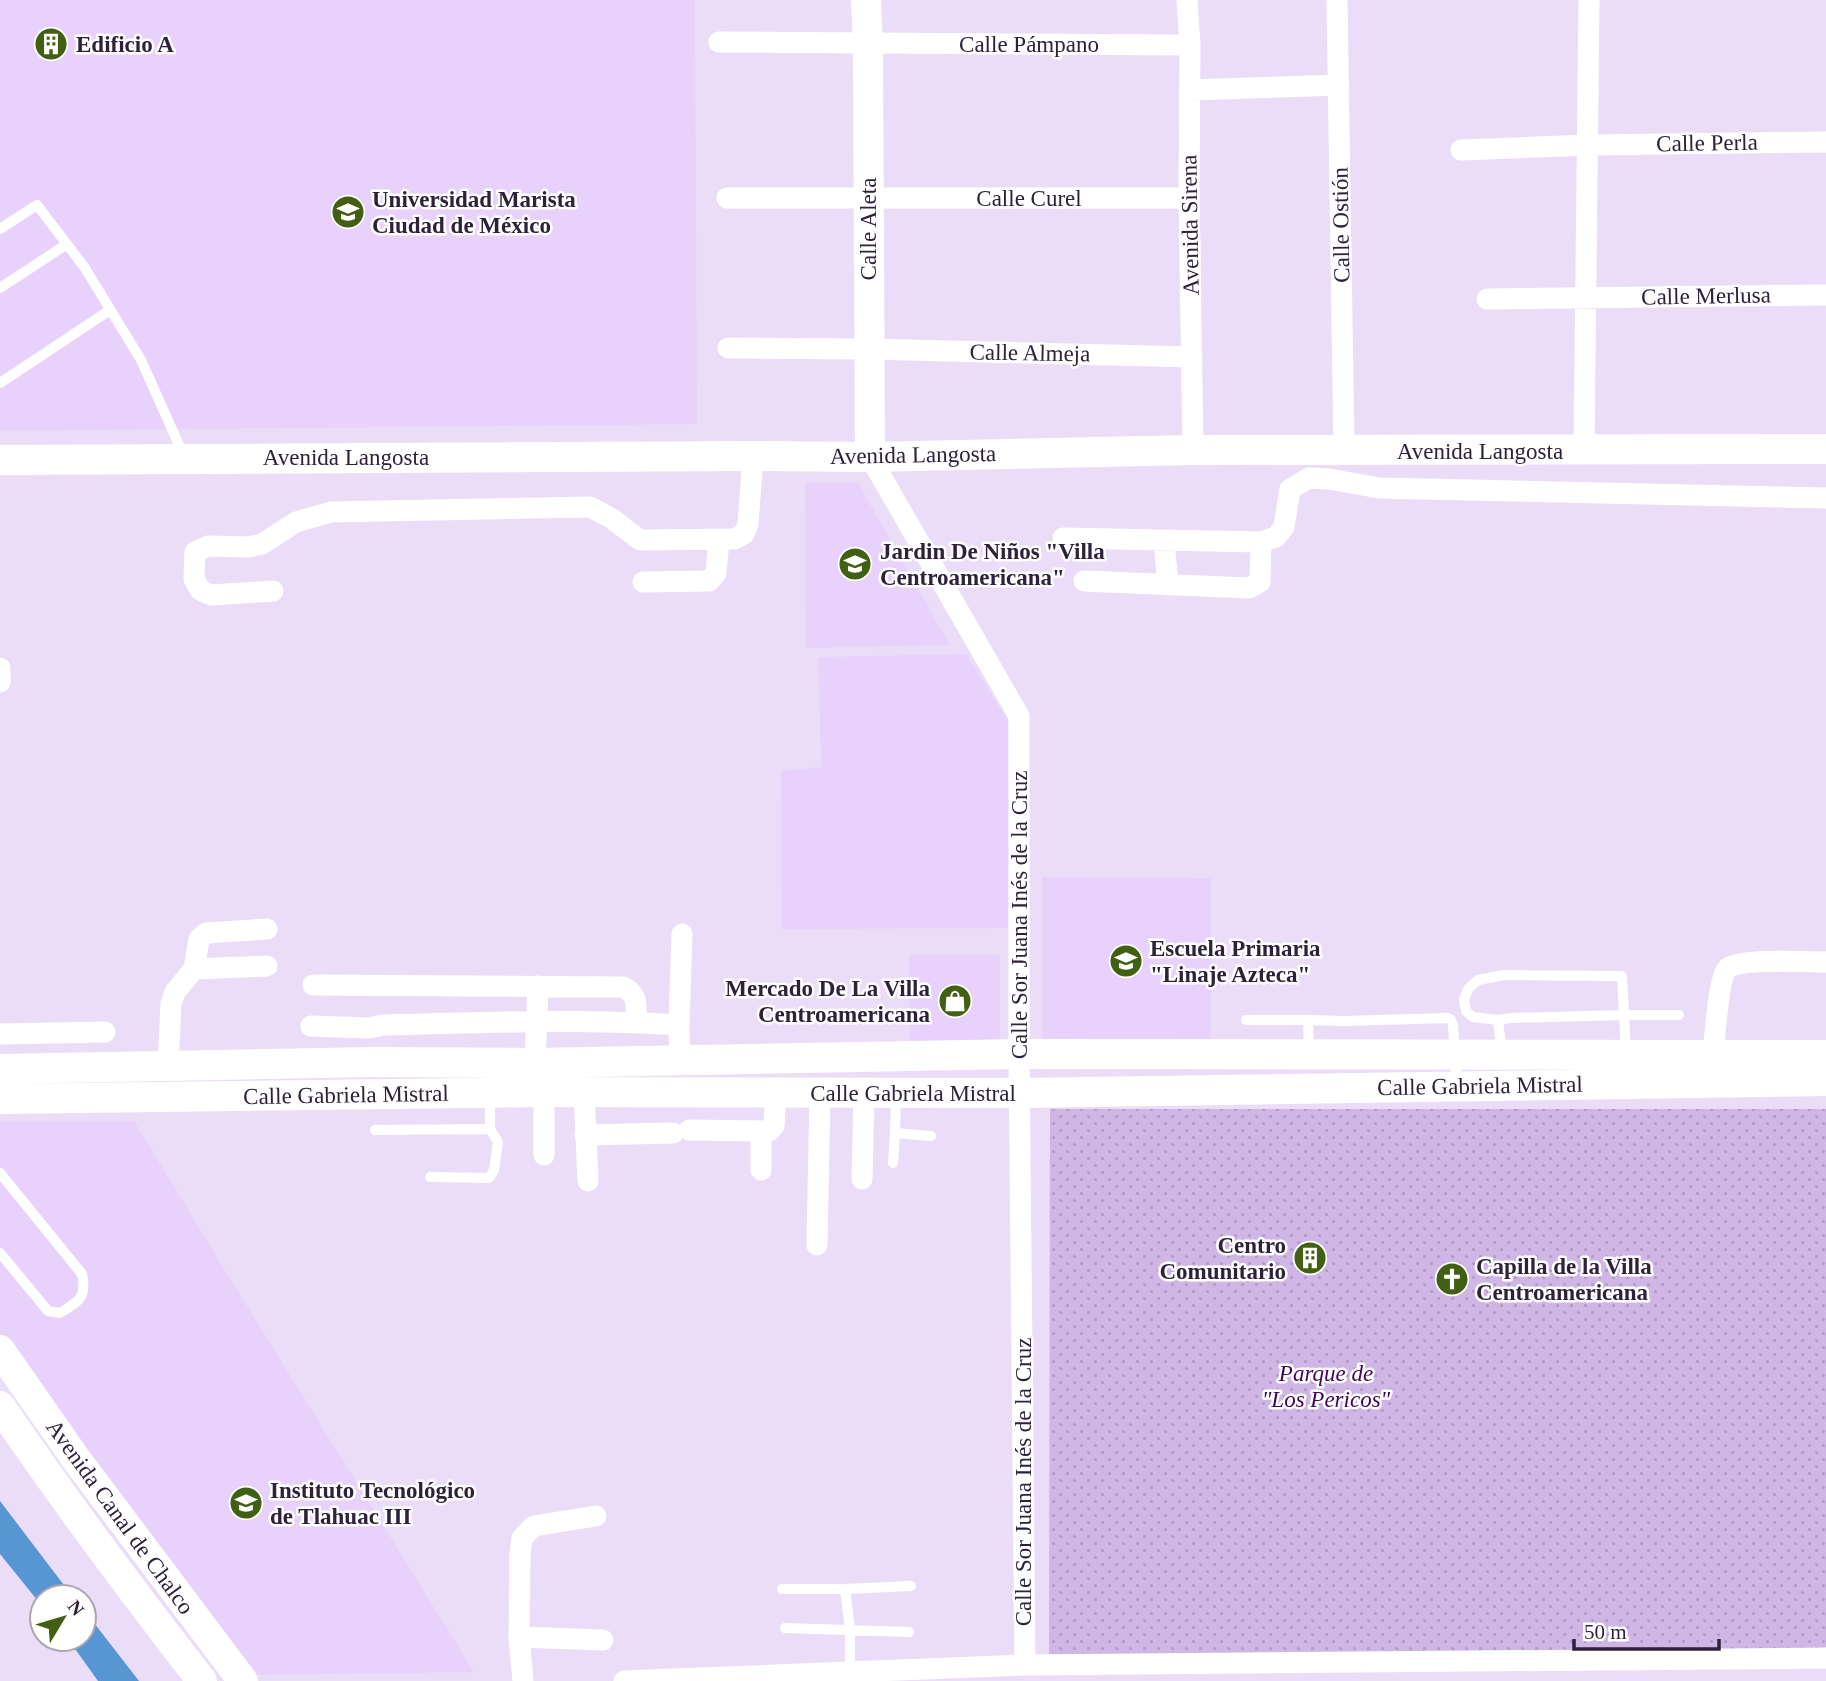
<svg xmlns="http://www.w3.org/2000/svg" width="1826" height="1681" font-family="Georgia,serif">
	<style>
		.built { fill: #e8d2fc }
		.park { fill: url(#park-dots) }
		.water { fill: #5796d3 }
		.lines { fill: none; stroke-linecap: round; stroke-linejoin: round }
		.lane { stroke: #fff; stroke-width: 10 }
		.street { stroke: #fff; stroke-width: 21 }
		.secondary { stroke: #fff; stroke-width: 30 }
		.labels { text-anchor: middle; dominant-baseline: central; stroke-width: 5; stroke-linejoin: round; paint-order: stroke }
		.poi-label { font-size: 23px; font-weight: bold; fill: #2e2139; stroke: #fff; text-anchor: start }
		.street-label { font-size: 23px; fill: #2e2139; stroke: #fff }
		.park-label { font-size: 23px; font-style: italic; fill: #3f025e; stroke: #fff }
	</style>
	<defs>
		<pattern id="park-dots" width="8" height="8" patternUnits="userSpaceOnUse" patternTransform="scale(1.75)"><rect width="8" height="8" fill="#cfb6e6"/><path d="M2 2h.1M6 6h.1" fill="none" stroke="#b29cc6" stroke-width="1.8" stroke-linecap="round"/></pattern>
	</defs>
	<rect width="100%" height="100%" fill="#ebddf7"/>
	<path class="built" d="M0 0H695L697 424 0 431Z
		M805 483H858L950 645 806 648Z
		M966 654 1008 721 1010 928 782 929 781 771 821 767 818 657Z
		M1042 877 1211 878V1047L1042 1043Z
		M909 955H1000V1047H910Z
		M0 1121H134L226 1272 474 1672 249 1675 0 1334Z"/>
	<path class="park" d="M1050 1109H1826V1659L1049 1664Z"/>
	<path class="water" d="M0 1501 73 1597H42V1606L0 1554Z
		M84 1610 139 1681H98L68 1639H84Z"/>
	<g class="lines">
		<path class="lane" d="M0 229 37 205 85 268 141 360 184 456
			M0 288 67 244
			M0 383 110 310
			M1246 1020H1308L1309 1052
			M1308 1020 1344 1021 1448 1018 1451 1020 1453 1025 1457 1086
			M1498 1020 1473 1017 1466 1011 1464 1000 1468 989 1478 980 1504 975 1622 976 1624 1015H1679
			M1502 1054 1498 1020 1510 1018 1624 1015 1626 1052
			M375 1130 490 1129
			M895 1133 931 1136
			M893 1163 895 1133 896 1095
			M0 1173 82 1274C87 1298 79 1301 60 1313L48 1311 0 1253
			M430 1177 489 1178 494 1170 498 1142 490 1129V1094
			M782 1589H845
			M785 1628 909 1632
			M850 1671V1630L845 1589 911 1586"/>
		<path class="street" d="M1187 0 1190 45 1189 198 1193 450
			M1337 0 1344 451
			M719 42 1190 45
			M1190 90 1339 85
			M1461 150 1589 145 1826 142
			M727 198H1189
			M1487 299 1826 295
			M728 348 868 349 1192 357
			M1584 451 1589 0
			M870 457 1019 716V1054L1025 1665
			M1063 538 1261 542 1276 537 1284 527 1290 489 1309 478 1329 479 1379 488 1826 498
			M1164 541 1168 585
			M1084 581 1249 588 1260 582 1261 542
			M643 582 709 581 716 573 719 540
			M273 591 211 595 200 590 194 579 195 552 208 546 249 547 262 544 296 522 331 512 590 507 611 518 640 540 734 539 744 534 748 524 753 456
			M0 668V682
			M194 969 267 966
			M313 985 624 987C639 996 636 1006 636 1022
			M311 1026 369 1028 383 1025C481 1023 580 1018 679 1025
			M0 1034 105 1032
			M1713 1054C1715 1038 1718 977 1728 968 1742 958 1807 962 1826 962
			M680 1060 679 1025 682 934
			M535 1063 538 986
			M168 1065 171 1004 175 992 194 969 199 939 206 933 267 929
			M544 1092V1155
			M584 1092 588 1181
			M689 1130 769 1131 774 1126 776 1092
			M761 1131V1170
			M585 1135 673 1133
			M862 1179 864 1093
			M817 1245 820 1093
			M519 1637 603 1640
			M523 1681 519 1637 520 1555 522 1538 534 1526 596 1516
			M624 1681 1025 1665 1826 1658"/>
		<path class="secondary" d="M866 0 868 44 870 457
			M0 460 753 456 870 457 1193 450 1826 449
			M0 1069 373 1062 535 1063 1019 1054 1826 1055
			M0 1099 544 1092 1020 1093 1826 1081
			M0 1350 76 1459 243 1681
			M0 1406C64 1500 132 1591 202 1681"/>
	</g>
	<defs>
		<symbol id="building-disc" viewBox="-11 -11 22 22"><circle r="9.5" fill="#426013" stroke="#fff"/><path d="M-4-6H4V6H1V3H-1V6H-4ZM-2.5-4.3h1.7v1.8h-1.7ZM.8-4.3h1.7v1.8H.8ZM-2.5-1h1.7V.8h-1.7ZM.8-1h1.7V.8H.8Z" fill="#fff"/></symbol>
		<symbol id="university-disc" viewBox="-11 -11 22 22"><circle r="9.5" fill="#426013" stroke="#fff"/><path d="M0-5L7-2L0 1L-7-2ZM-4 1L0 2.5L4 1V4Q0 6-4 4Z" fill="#fff"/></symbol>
		<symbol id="school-disc" viewBox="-11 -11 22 22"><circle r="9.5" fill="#426013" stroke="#fff"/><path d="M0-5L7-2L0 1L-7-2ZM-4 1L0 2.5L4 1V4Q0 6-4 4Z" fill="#fff"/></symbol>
		<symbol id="shop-disc" viewBox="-11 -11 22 22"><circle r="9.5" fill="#426013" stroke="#fff"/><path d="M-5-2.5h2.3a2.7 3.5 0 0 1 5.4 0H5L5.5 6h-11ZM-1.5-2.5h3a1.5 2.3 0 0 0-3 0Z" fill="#fff"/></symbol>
		<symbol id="church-disc" viewBox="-11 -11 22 22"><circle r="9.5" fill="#426013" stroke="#fff"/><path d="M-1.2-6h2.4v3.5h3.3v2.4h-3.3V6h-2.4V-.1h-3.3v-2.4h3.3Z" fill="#fff"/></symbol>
	</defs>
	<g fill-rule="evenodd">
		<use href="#building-disc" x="32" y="25" width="38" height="38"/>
		<use href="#university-disc" x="329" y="193" width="38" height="38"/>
		<use href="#school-disc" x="836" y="545" width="38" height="38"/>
		<use href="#school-disc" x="1107" y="942" width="38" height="38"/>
		<use href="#shop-disc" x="936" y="982" width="38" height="38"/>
		<use href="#building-disc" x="1291" y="1239" width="38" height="38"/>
		<use href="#church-disc" x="1433" y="1260" width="38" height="38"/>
		<use href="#school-disc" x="227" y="1484" width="38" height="38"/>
	</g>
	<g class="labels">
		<g class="poi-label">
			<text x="76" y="44">Edificio A</text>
			<text x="372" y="199">Universidad Marista<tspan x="372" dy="26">Ciudad de México</tspan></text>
			<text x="880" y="551">Jardin De Niños "Villa<tspan x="880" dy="26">Centroamericana"</tspan></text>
			<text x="1150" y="948">Escuela Primaria<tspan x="1150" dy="26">"Linaje Azteca"</tspan></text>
			<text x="930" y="988" text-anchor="end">Mercado De La Villa<tspan x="930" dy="26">Centroamericana</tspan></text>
			<text x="1286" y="1245" text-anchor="end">Centro<tspan x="1286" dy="26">Comunitario</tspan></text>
			<text x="1476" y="1266">Capilla de la Villa<tspan x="1476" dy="26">Centroamericana</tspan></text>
			<text x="270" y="1490">Instituto Tecnológico<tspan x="270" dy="26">de Tlahuac III</tspan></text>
		</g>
		<g class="street-label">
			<text x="1029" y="44">Calle Pámpano</text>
			<text transform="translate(1707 143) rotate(-1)">Calle Perla</text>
			<text x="1029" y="198">Calle Curel</text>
			<text transform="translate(1190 225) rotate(-91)">Avenida Sirena</text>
			<text transform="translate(1341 225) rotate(-91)">Calle Ostión</text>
			<text transform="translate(868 229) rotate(-90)">Calle Aleta</text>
			<text transform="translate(1706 296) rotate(-1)">Calle Merlusa</text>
			<text transform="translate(1030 353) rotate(1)">Calle Almeja</text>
			<text x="1480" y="451">Avenida Langosta</text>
			<text transform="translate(913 455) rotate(-1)">Avenida Langosta</text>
			<text x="346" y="457">Avenida Langosta</text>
			<text transform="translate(1019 915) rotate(-90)">Calle Sor Juana Inés de la Cruz</text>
			<text transform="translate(1480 1086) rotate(-1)">Calle Gabriela Mistral</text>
			<text x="913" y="1093">Calle Gabriela Mistral</text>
			<text transform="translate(346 1095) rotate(-1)">Calle Gabriela Mistral</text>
			<text transform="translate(1023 1482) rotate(-90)">Calle Sor Juana Inés de la Cruz</text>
			<text transform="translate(120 1517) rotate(54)">Avenida Canal de Chalco</text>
		</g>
		<g class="park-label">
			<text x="1326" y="1373">Parque de<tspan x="1326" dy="26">"Los Pericos"</tspan></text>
		</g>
	</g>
	<g transform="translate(63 1618) rotate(52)"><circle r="33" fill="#ffffff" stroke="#aba6b0" stroke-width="2"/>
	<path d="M0-5L12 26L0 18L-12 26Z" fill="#426013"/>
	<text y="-10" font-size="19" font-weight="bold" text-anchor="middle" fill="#2e2139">N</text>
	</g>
	<path d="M1574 1639v10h145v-10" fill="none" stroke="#2e2139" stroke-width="3.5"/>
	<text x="1584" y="1639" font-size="21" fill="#2e2139" stroke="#ffffff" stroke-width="5" paint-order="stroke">50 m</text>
</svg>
